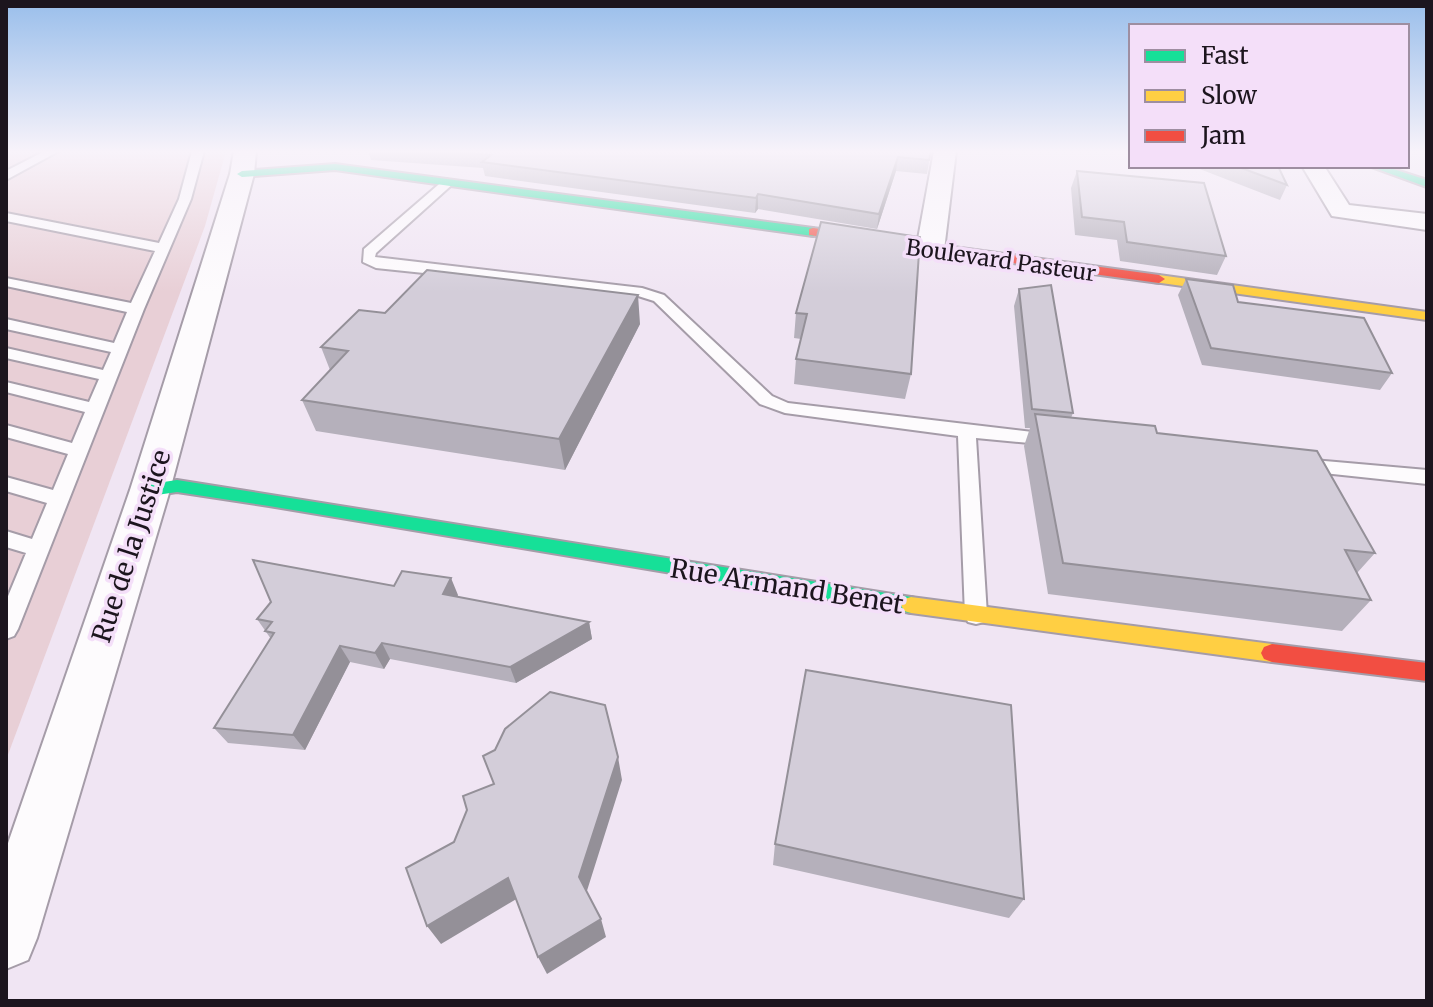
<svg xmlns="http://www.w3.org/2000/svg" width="1433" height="1007" font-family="Merriweather,serif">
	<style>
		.green { fill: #e8cfd6 }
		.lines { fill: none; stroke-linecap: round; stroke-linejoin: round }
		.lane-casing { stroke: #a59ca8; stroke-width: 4 }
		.street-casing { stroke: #a59ca8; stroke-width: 4 }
		.fast-casing { stroke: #a59ca8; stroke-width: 4 }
		.slow-casing { stroke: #a59ca8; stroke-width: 4 }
		.jam-casing { stroke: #a59ca8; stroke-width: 4 }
		.lane { fill: #fdfbfd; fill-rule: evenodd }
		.street { fill: #fdfbfd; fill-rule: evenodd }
		.fast { fill: #16e098; fill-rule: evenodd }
		.slow { fill: #ffcf43; fill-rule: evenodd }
		.jam { fill: #f24e42; fill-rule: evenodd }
		.wall { fill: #b5b0bb }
		.shaded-wall { fill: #949098 }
		.building { fill: #d3cdd9; stroke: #949098; stroke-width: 2 }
		.labels { text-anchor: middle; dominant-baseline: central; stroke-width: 7; stroke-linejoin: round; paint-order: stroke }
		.far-street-label { font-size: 22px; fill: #1c151e; stroke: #f4dff9 }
		.street-label { font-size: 26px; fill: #1c151e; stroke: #f4dff9 }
	</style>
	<rect width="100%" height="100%" fill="#f0e5f3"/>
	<path class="green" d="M6 151H226L205 226 6 760Z"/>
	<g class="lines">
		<defs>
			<path id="lane" d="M45 151H59L6 180V171Z
				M192 151H204L191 199 144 309 18 629 14 636 6 639V601L26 553 6 547V531L32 539 47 503 6 491V477L53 490 68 454 6 437V425L72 443 85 412 6 392V382L89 402 99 379 6 358V348L103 370 111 352 6 329V319L114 343 127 312 6 286V278L131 303 155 251 6 221V213L159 243 179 199Z
				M445 179 455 182 376 253 375 257 642 288 664 295 772 396 788 403 1057 435 1060 439 1051 445 976 438 987 615 984 622 976 624 968 622 965 615 958 436 785 413 760 404 654 301 635 295 376 268 363 262 364 249Z
				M1302 459 1427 470V484L1295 470 1292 465Z"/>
			<path id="street" d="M234 151H256L254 174 170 490 37 938 28 960 6 969V849L130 490 230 174Z
				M934 151H956L944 250 940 256H920L916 250Z
				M1302 166H1324L1349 205 1427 214V230L1332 216Z"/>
			<path id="fast" d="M335 164 813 228 819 232 813 236 335 170 242 177 237 174 242 171Z
				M1369 166H1384L1427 180V187Z
				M177 480 911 597 918 599 921 605 918 611 911 613 269 506 177 492 150 496 141 490 150 484Z"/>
			<path id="slow" d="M1159 275 1427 312V320L1154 282 1153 279Z
				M911 597 1272 644 1280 647 1283 653 1280 659 1272 662 911 613 904 611 901 605 904 599Z"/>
			<path id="jam" d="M813 228 1159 275 1165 279 1159 283 809 235V229Z
				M1272 644 1427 663V681L1272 662 1264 659 1261 653 1264 647Z"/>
		</defs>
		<use href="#lane" class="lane-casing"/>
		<use href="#street" class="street-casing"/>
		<use href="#fast" class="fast-casing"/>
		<use href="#slow" class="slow-casing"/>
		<use href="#jam" class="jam-casing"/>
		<use href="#lane" class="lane"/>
		<use href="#street" class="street"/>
		<use href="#fast" class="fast"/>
		<use href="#slow" class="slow"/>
		<use href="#jam" class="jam"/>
	</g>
	<path class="wall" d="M368 151H931L927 174 896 171 877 229 758 209 755 213 485 176 483 168 371 160Z
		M1192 166H1278L1287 185 1280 200Z
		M1077 171 1226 256 1217 275 1120 261 1117 240 1075 235 1071 188Z
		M821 222 911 374 905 399 794 384 796 359 801 339 794 338 796 313Z
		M1186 279 1392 373 1380 390 1202 365 1178 295Z
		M1019 289 1073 413 1071 418 1157 433 1375 553 1357 573 1371 600 1342 631 1048 594 1024 446 1030 428H1025L1014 306Z
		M385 313 640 324 565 470 316 431 302 400 330 370 321 347Z
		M458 595 457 597 589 622 592 639 516 683 390 659 384 669 350 662 305 750 228 743 214 728 271 639 257 619Z
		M775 844 1024 899 1009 918 773 865Z"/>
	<path class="shaded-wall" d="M898 157 896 171 877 229 879 214Z
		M758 194V209L755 213 756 198Z
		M638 295 640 324 565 470 559 439Z
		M451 578 458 595 449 611 443 594Z
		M589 622 592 639 516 683 510 667Z
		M382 643 390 659 384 669 375 653Z
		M340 646 350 662 305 750 293 735Z
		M618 757 622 780 585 897 579 877Z
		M508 878 518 898 441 944 427 926Z
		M601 919 606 937 547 974 538 957Z"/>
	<path class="building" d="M432 151H931L929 160 898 157 879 214 758 194 756 198 482 162 491 155Z
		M1236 166H1278L1287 185Z
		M1077 171 1204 183 1226 256 1127 242 1124 222 1082 217Z
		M821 222 920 237 911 374 796 359 807 314 796 313Z
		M427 270 638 295 559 439 302 400 348 351 321 347 359 310 385 313Z
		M1186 279 1233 285 1238 302 1364 318 1392 373 1211 348Z
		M1051 285 1073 413 1032 409 1019 289Z
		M1035 414 1155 426 1157 433 1317 451 1375 553 1345 550 1371 600 1063 563Z
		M253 560 394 586 402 571 451 578 443 594 589 622 510 667 382 643 375 653 340 646 293 735 214 728 274 633 265 631 272 622 257 619 271 602Z
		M806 670 1011 705 1024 899 775 844Z
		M550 692 605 705 618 757 579 877 601 919 538 957 508 878 427 926 406 868 454 842 467 810 463 796 494 784 483 756 495 750 505 729Z"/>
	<linearGradient id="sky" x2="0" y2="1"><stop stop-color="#99beeb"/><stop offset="0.52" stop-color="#f8f3fa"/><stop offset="1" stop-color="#f8f3fa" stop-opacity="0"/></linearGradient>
	<rect width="1433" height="292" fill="url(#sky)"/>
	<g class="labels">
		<g class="far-street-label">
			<text transform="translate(1001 260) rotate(8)">Boulevard Pasteur</text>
		</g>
		<g class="street-label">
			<text transform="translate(131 546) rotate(-72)">Rue de la Justice</text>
			<text transform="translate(787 586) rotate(9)">Rue Armand Benet</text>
		</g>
	</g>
	<rect width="1433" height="1007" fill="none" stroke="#1c151e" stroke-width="16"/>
	<rect x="1129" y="24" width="280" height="144" fill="#f4dff9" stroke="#9e8ea1" stroke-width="2"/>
	<rect x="1145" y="50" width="40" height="12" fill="#16e098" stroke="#9e8ea1" stroke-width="2"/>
	<text x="1201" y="64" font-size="24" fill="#1c151e">Fast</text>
	<rect x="1145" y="90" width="40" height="12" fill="#ffcf43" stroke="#9e8ea1" stroke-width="2"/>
	<text x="1201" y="104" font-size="24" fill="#1c151e">Slow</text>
	<rect x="1145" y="130" width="40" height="12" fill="#f24e42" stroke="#9e8ea1" stroke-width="2"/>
	<text x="1201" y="144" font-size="24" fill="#1c151e">Jam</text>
</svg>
